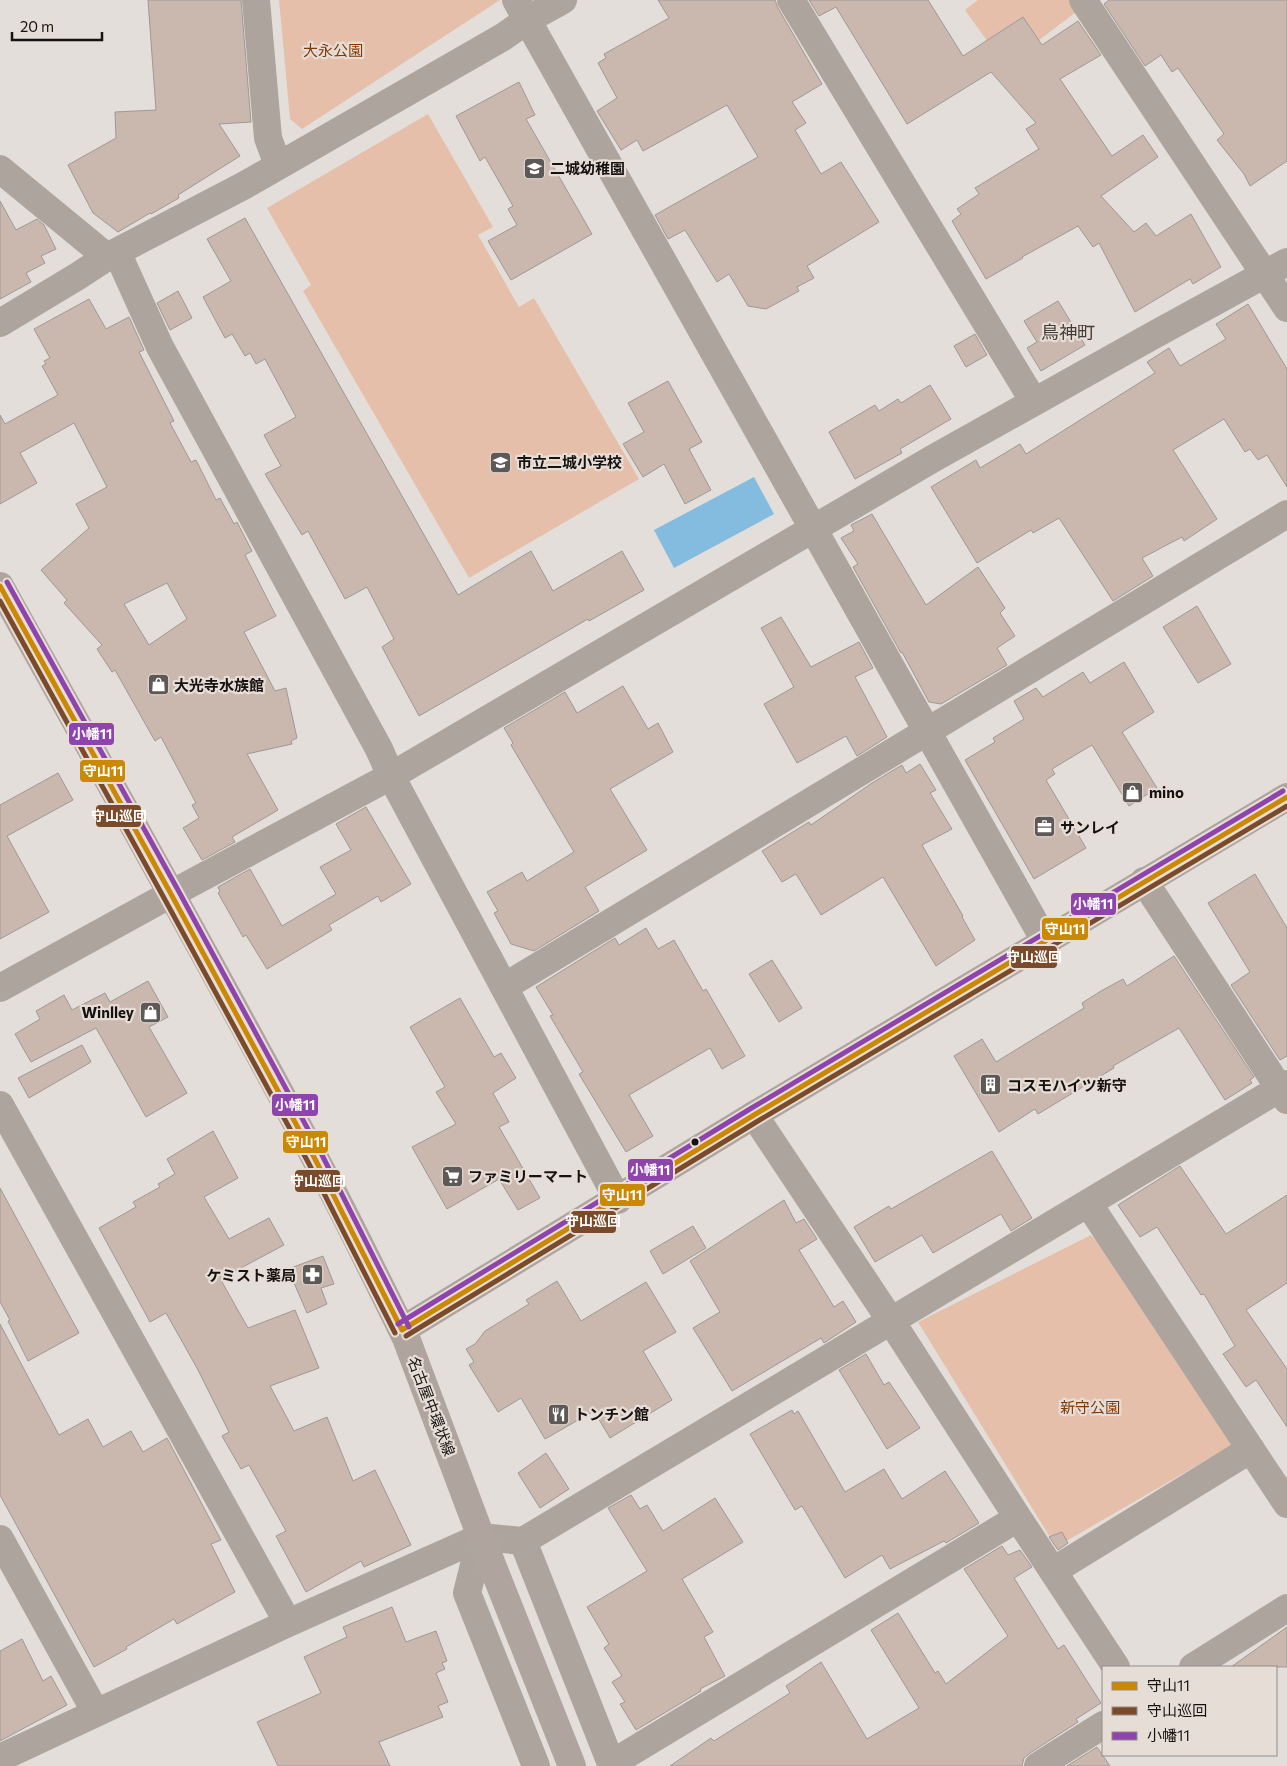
<svg xmlns="http://www.w3.org/2000/svg" width="1287" height="1766" font-family="Commissioner,'Noto Sans JP',sans-serif">
	<style>
		.green { fill: #e6bfaa }
		.water { fill: #84bcdf }
		.building { fill: #cab8ae; stroke: #9d9996; fill-rule: evenodd }
		.lines { fill: none; stroke-linecap: round; stroke-linejoin: round }
		.minor { stroke: #aea49e; stroke-width: 28 }
		.tertiary { stroke: #aea49e; stroke-width: 28 }
		.primary { stroke: #b0a59e; stroke-width: 28 }
		.bus-1-casing { stroke: #e7ddd7; stroke-width: 9 }
		.bus-2-casing { stroke: #e7ddd7; stroke-width: 9 }
		.bus-3-casing { stroke: #e7ddd7; stroke-width: 9 }
		.bus-1 { stroke: #ca8803; stroke-width: 5 }
		.bus-2 { stroke: #7a4b2a; stroke-width: 5 }
		.bus-3 { stroke: #8e44ad; stroke-width: 5 }
		.bus-dot { fill: #151210; stroke: #e7ddd7; stroke-width: 2 }
		.labels { text-anchor: middle; dominant-baseline: central; stroke-width: 4.5; stroke-linejoin: round; paint-order: stroke }
		.park-label { font-size: 15px; fill: #7e3805; stroke: #e7ddd7 }
		.poi-label { font-size: 15px; font-weight: bold; fill: #151210; stroke: #e7ddd7; text-anchor: start }
		.street-label { font-size: 15px; fill: #151210; stroke: #e7ddd7 }
		.quarter-label { font-size: 18px; fill: #443c38; stroke: #e7ddd7 }
		.line-badge { stroke: #e7ddd7; stroke-width: 2 }
		.badge-label { font-size: 14px; text-anchor: middle; font-weight: bold; fill: #fff }
	</style>
	<rect width="100%" height="100%" fill="#e4deda"/>
	<path class="green" d="M279 0H500L302 129 290 119Z
		M978 0H1069L1076 12 1005 66 965 10Z
		M428 114 493 227 478 235 519 307 534 298 639 479 469 578 303 291 311 285 267 208Z
		M1091 1235 1125 1273 1234 1444 1056 1547 918 1322Z"/>
	<path class="water" d="M754 477 774 514 674 568 654 530Z"/>
	<path class="building" d="M148 0H241L251 122 219 124 240 156 178 195 179 198 151 214 150 213 118 232 93 213 68 165 116 138 115 112 156 110Z
		M658 0H775L778 8 822 84 792 102 806 123 795 130 821 174 841 162 879 222 807 266 814 278 797 287 799 291 766 309 748 306 729 274 717 282 685 230 668 239 655 215 758 157 727 105 643 151 637 140 621 150 597 111 617 98 598 63 606 58 604 54 669 18Z
		M809 0H928L963 56 1023 17 1042 45 1078 21 1101 55 1060 79 1112 156 1143 135 1158 157 1101 196 1134 232 1146 223 1156 236 1191 214 1221 267 1193 284 1190 279 1135 312 1099 243 1093 247 1078 226 1022 257 1023 258 986 279 952 221 961 214 957 209 979 194 975 188 1039 149 1026 129 1036 123 991 72 907 124 836 7 819 16Z
		M1109 0H1287V161L1250 186 1244 174 1217 140 1224 134 1178 68 1172 72 1161 55 1145 66 1104 4Z
		M519 82 535 115 526 119 592 234 511 280 488 241 517 225 508 209 513 206 485 157 480 161 456 116Z
		M0 201 16 230 37 219 44 225 56 249 41 256 45 263 26 273 31 282 0 299Z
		M245 218 458 595 531 551 553 591 622 551 644 590 589 621 588 619 419 716 382 647 394 639 367 587 345 599 308 531 302 535 265 474 281 466 264 435 296 417 265 359 256 364 250 353 245 356 232 334 225 338 203 297 231 281 207 239Z
		M178 291 192 318 170 330 157 303Z
		M89 299 106 329 129 317 144 350 139 352 174 421 170 423 191 462 196 460 216 500 220 498 234 524 237 522 252 551 245 555 276 616 244 632 275 691 286 688 297 738 291 741 292 744 247 754 278 810 232 837 235 842 202 860 183 828 199 818 192 805 196 803 161 737 155 741 115 670 112 672 97 649 102 645 64 603 67 600 41 570 89 528 76 504 107 487 74 423 20 453 37 483 0 504V415L5 424 58 395 42 366 46 364 44 361 50 358 34 329ZM167 583 187 619 149 645 124 604Z
		M1058 301 1085 345 1041 371 1027 348 1037 342 1024 321Z
		M1248 304 1287 369V487L1267 455 1258 460 1250 449 1245 452 1224 419 1173 450 1217 519 1184 541 1182 537 1142 558 1153 576 1113 601 1059 518 1033 533 1031 530 977 563 931 487 976 460 980 468 1020 444 1026 454 1155 373 1147 362 1169 348 1180 366 1226 339 1216 324Z
		M975 334 987 355 966 367 954 346Z
		M668 381 702 442 689 449 711 490 685 504 664 464 643 477 623 444 644 432 628 403Z
		M930 385 951 419 900 449 902 453 855 479 829 432 875 405 879 411 898 399 901 403Z
		M872 514 926 605 978 567 1005 608 1000 613 1015 636 997 648 1007 665 941 704 929 702 902 652 901 653 853 567 858 564 841 538 854 531 851 525Z
		M1197 606 1231 664 1198 683 1163 627Z
		M781 617 811 667 859 642 873 668 855 677 887 737 857 756 846 736 797 763 764 704 794 687 761 628Z
		M1124 662 1154 712 1122 732 1157 788 1129 806 1092 745 1052 769 1055 774 1046 780 1086 848 1034 879 965 760 995 742 993 738 1024 719 1014 701 1036 688 1043 697 1083 672 1090 683Z
		M623 686 648 729 658 723 673 752 610 789 647 850 585 887 599 911 534 951 511 944 494 913 498 911 487 892 522 872 527 881 574 852 511 745 513 743 504 728 565 692 577 713Z
		M920 764 936 790 930 793 952 829 922 845 963 916 962 917 975 940 936 966 883 877 821 915 796 874 782 882 762 851 809 822 811 825 872 783 902 765 906 773Z
		M58 773 73 800 7 836 49 912 0 939V805Z
		M366 807 411 884 381 902 378 896 329 925 332 930 267 969 246 935 243 937 218 893 220 892 218 887 250 869 282 926 336 894 320 867 351 850 336 824Z
		M1255 874 1287 928V1056L1280 1060 1231 985 1250 972 1208 903Z
		M646 928 658 949 674 940 703 991 706 989 745 1056 722 1069 710 1048 629 1095 653 1136 626 1152 579 1074 583 1072 550 1016 553 1015 536 987 615 938 619 945Z
		M1174 956 1254 1077 1250 1080 1252 1083 1225 1100 1179 1028 1113 1066 1114 1068 1038 1114 1035 1109 999 1132 954 1056 982 1039 996 1062 1084 1008 1082 1003 1101 991 1123 979 1127 986Z
		M772 960 802 1008 779 1022 749 974Z
		M148 981 168 1017 149 1027 187 1093 146 1117 96 1028 31 1062 15 1034 40 1019 36 1011 64 995 72 1010 105 993 110 1002Z
		M460 998 494 1057 501 1053 516 1078 493 1093 509 1122 499 1127 540 1198 518 1210 499 1179 447 1209 412 1147 456 1124 436 1092 445 1087 410 1027Z
		M82 1045 91 1062 29 1098 18 1078Z
		M213 1131 238 1178 204 1197 229 1239 269 1218 284 1245 224 1277 225 1280 222 1282 248 1328 295 1310 319 1368 270 1386 294 1431 327 1417 353 1481 375 1470 411 1545 364 1567 361 1561 306 1592 276 1536 286 1531 249 1465 241 1469 222 1436 229 1432 197 1368 166 1313 150 1322 99 1228 136 1207 133 1202 160 1187 158 1184 175 1174 167 1159Z
		M992 1151 1032 1218 1011 1231 1001 1214 933 1253 922 1235 875 1262 854 1227 889 1206 891 1209Z
		M1180 1166 1226 1234 1287 1195V1283L1246 1310 1287 1369V1427L1256 1380 1246 1387 1223 1354 1235 1346 1204 1294 1201 1295 1157 1227 1140 1237 1118 1205Z
		M0 1188 79 1333 28 1361 8 1321 10 1320 0 1302Z
		M784 1200 796 1223 804 1219 817 1239 799 1250 834 1307 843 1301 856 1322 824 1343 821 1338 732 1391 693 1328 720 1312 690 1261Z
		M693 1226 706 1248 663 1274 650 1251Z
		M323 1256 334 1284 321 1288 327 1304 307 1313 288 1269Z
		M557 1281 581 1321 646 1282 676 1332 643 1351 672 1400 610 1438 594 1411 545 1439 521 1398 498 1412 469 1365 474 1362 466 1349 475 1344 485 1331 529 1304 526 1300Z
		M0 1324 59 1435 88 1419 103 1447 131 1431 143 1452 167 1438 221 1540 211 1544 235 1592 177 1624 174 1619 126 1647 127 1649 94 1667 0 1495Z
		M866 1354 884 1385 889 1382 920 1428 887 1449 839 1370Z
		M792 1410 794 1414 798 1411 845 1492 884 1469 902 1499 945 1471 979 1523 946 1543 944 1541 890 1569 882 1555 845 1578 802 1506 795 1510 750 1434Z
		M546 1453 569 1489 540 1508 518 1473Z
		M631 1495 640 1509 647 1505 663 1531 715 1498 743 1542 682 1579 713 1632 704 1637 725 1676 700 1689 701 1691 636 1730 620 1704 625 1702 612 1682 622 1676 604 1648 609 1644 587 1607 647 1571 608 1508Z
		M1062 1532 1068 1543 1058 1550 1049 1537Z
		M1002 1546 1008 1555 1020 1550 1032 1567 1014 1578 1058 1649 1064 1645 1101 1703 1076 1719 1078 1722 1030 1753 1024 1758 1022 1766H670L711 1738 714 1741 790 1693 786 1686 821 1662 867 1739 919 1708 871 1630 898 1613 935 1673 938 1671 946 1684 1008 1636 964 1569Z
		M392 1607 406 1642 436 1631 447 1661 442 1663 445 1669 436 1673 448 1702 438 1706 443 1717 379 1742 390 1766H278L257 1722 321 1693 304 1657 347 1637 343 1627Z
		M1287 1627V1667H1231Z
		M22 1639 43 1681 51 1676 67 1705 0 1741V1651Z
		M1097 1747 1110 1766H1067Z"/>
	<g class="lines">
		<path class="minor" d="M256 0 268 138 278 165
			M516 0 1045 941
			M791 0 1034 402
			M1083 0 1287 308
			M0 169 107 257
			M117 252 160 347 379 749 391 776 618 1200
			M0 323 78 276 107 257 245 185 503 37 527 20 563 0
			M1144 881 1287 1100
			M171 894 391 776 934 458 1152 336 1287 262
			M504 987 1287 514
			M0 1105 288 1623
			M754 1115 891 1321 1018 1518 1116 1667
			M1088 1203 1287 1504
			M481 1537 467 1593 536 1766
			M0 1539 96 1713
			M523 1541 612 1766
			M1053 1571 1251 1449
			M1193 1667 1287 1608
			M0 1758 288 1623 481 1537 523 1541 1287 1084
			M611 1764 1018 1518
			M1038 1766 1103 1725"/>
		<path class="tertiary" d="M0 988 171 894
			M402 1330 754 1115 1287 797"/>
		<path class="primary" d="M0 586C106 776 213 966 315 1158 347 1217 376 1278 406 1338L481 1537 572 1766"/>
		<defs>
			<path id="bus-1" d="M0 586 171 894 315 1159 402 1330
				M402 1330 754 1115 1287 797"/>
			<path id="bus-2" d="M0 601 164 898 308 1162 395 1333
				M406 1336 758 1121 1287 806"/>
			<path id="bus-3" d="M7 582 178 890 322 1155 409 1327
				M398 1324 750 1109 1283 791"/>
		</defs>
		<use href="#bus-1" class="bus-1-casing"/>
		<use href="#bus-2" class="bus-2-casing"/>
		<use href="#bus-3" class="bus-3-casing"/>
		<use href="#bus-1" class="bus-1"/>
		<use href="#bus-2" class="bus-2"/>
		<use href="#bus-3" class="bus-3"/>
	</g>
	<defs>
		<symbol id="school-square" viewBox="-11 -11 22 22"><rect x="-9" y="-9" width="18" height="18" rx="4" fill="#5d5957" stroke="#e7ddd7"/><path d="M0-5L7-2L0 1L-7-2ZM-4 1L0 2.5L4 1V4Q0 6-4 4Z" fill="#fff"/></symbol>
		<symbol id="shop-square" viewBox="-11 -11 22 22"><rect x="-9" y="-9" width="18" height="18" rx="4" fill="#5d5957" stroke="#e7ddd7"/><path d="M-5-2.5h2.3a2.7 3.5 0 0 1 5.4 0H5L5.5 6h-11ZM-1.5-2.5h3a1.5 2.3 0 0 0-3 0Z" fill="#fff"/></symbol>
		<symbol id="office-square" viewBox="-11 -11 22 22"><rect x="-9" y="-9" width="18" height="18" rx="4" fill="#5d5957" stroke="#e7ddd7"/><path d="M-6-3h4V-5.5h4V-3h4V5H-6ZM-1-4.5V-3h2v-1.5ZM-6 0V1H6V0Z" fill="#fff"/></symbol>
		<symbol id="building-square" viewBox="-11 -11 22 22"><rect x="-9" y="-9" width="18" height="18" rx="4" fill="#5d5957" stroke="#e7ddd7"/><path d="M-4-6H4V6H1V3H-1V6H-4ZM-2.5-4.3h1.7v1.8h-1.7ZM.8-4.3h1.7v1.8H.8ZM-2.5-1h1.7V.8h-1.7ZM.8-1h1.7V.8H.8Z" fill="#fff"/></symbol>
		<symbol id="supermarket-square" viewBox="-11 -11 22 22"><rect x="-9" y="-9" width="18" height="18" rx="4" fill="#5d5957" stroke="#e7ddd7"/><path d="M-6-5.5h2.5l.6 2H6L4.5 2H-2.5L-4.4-4H-6ZM-1.5 3.2a1.3 1.3 0 1 0 .1 0ZM3 3.2a1.3 1.3 0 1 0 .1 0Z" fill="#fff"/></symbol>
		<symbol id="pharmacy-square" viewBox="-11 -11 22 22"><rect x="-9" y="-9" width="18" height="18" rx="4" fill="#5d5957" stroke="#e7ddd7"/><path d="M-2-6h4v4h4v4h-4v4h-4v-4h-4v-4h4Z" fill="#fff"/></symbol>
		<symbol id="restaurant-square" viewBox="-11 -11 22 22"><rect x="-9" y="-9" width="18" height="18" rx="4" fill="#5d5957" stroke="#e7ddd7"/><path d="M-5-6h1v4h1v-4h1v4h1v-4h1v5L-1.5 .5V6h-2V.5L-5-1ZM5-6V6H3V1.5H1.5Q1.5-4 5-6Z" fill="#fff"/></symbol>
	</defs>
	<g fill-rule="evenodd">
		<use href="#school-square" x="522" y="156" width="25" height="25"/>
		<use href="#school-square" x="488" y="450" width="25" height="25"/>
		<use href="#shop-square" x="146" y="672" width="25" height="25"/>
		<use href="#shop-square" x="1120" y="780" width="25" height="25"/>
		<use href="#office-square" x="1032" y="814" width="25" height="25"/>
		<use href="#shop-square" x="138" y="1000" width="25" height="25"/>
		<use href="#building-square" x="978" y="1072" width="25" height="25"/>
		<use href="#supermarket-square" x="440" y="1164" width="25" height="25"/>
		<use href="#pharmacy-square" x="300" y="1262" width="25" height="25"/>
		<use href="#restaurant-square" x="546" y="1402" width="25" height="25"/>
	</g>
	<circle class="bus-dot" cx="695" cy="1142" r="4.5"/>
	<g class="labels">
		<g class="park-label">
			<text x="333" y="50">大永公園</text>
			<text x="1090" y="1407">新守公園</text>
		</g>
		<g class="poi-label">
			<text x="550" y="168">二城幼稚園</text>
			<text x="517" y="462">市立二城小学校</text>
			<text x="174" y="685">大光寺水族館</text>
			<text x="1149" y="792">mino</text>
			<text x="1060" y="827">サンレイ</text>
			<text x="134" y="1012" text-anchor="end">Winlley</text>
			<text x="1007" y="1085">コスモハイツ新守</text>
			<text x="468" y="1176">ファミリーマート</text>
			<text x="296" y="1275" text-anchor="end">ケミスト薬局</text>
			<text x="574" y="1414">トンチン館</text>
		</g>
		<g class="street-label">
			<text transform="translate(432 1406) rotate(69)">名古屋中環状線</text>
		</g>
		<g class="quarter-label">
			<text x="1068" y="332">鳥神町</text>
		</g>
	</g>
	<g class="line-badge">
		<rect x="68" y="722" width="47" height="24" rx="5" fill="#8e44ad"/>
		<rect x="79" y="759" width="47" height="24" rx="5" fill="#ca8803"/>
		<rect x="95" y="804" width="47" height="24" rx="5" fill="#7a4b2a"/>
		<rect x="1070" y="892" width="47" height="24" rx="5" fill="#8e44ad"/>
		<rect x="1041" y="917" width="48" height="24" rx="5" fill="#ca8803"/>
		<rect x="1010" y="945" width="48" height="24" rx="5" fill="#7a4b2a"/>
		<rect x="271" y="1093" width="48" height="24" rx="5" fill="#8e44ad"/>
		<rect x="282" y="1130" width="47" height="24" rx="5" fill="#ca8803"/>
		<rect x="627" y="1158" width="47" height="24" rx="5" fill="#8e44ad"/>
		<rect x="294" y="1169" width="47" height="24" rx="5" fill="#7a4b2a"/>
		<rect x="599" y="1183" width="47" height="24" rx="5" fill="#ca8803"/>
		<rect x="570" y="1210" width="47" height="24" rx="5" fill="#7a4b2a"/>
	</g>
	<g class="badge-label">
		<text x="92" y="739">小幡11</text>
		<text x="103" y="776">守山11</text>
		<text x="119" y="821">守山巡回</text>
		<text x="1093" y="909">小幡11</text>
		<text x="1065" y="934">守山11</text>
		<text x="1034" y="962">守山巡回</text>
		<text x="295" y="1110">小幡11</text>
		<text x="306" y="1147">守山11</text>
		<text x="650" y="1175">小幡11</text>
		<text x="318" y="1186">守山巡回</text>
		<text x="622" y="1200">守山11</text>
		<text x="593" y="1226">守山巡回</text>
	</g>
	<rect x="1102" y="1666" width="175" height="90" fill="#e7ddd7" stroke="#938c87"/>
	<rect x="1112" y="1682" width="25" height="8" fill="#ca8803" stroke="#938c87"/>
	<text x="1147" y="1691" font-size="15" fill="#151210">守山11</text>
	<rect x="1112" y="1707" width="25" height="8" fill="#7a4b2a" stroke="#938c87"/>
	<text x="1147" y="1716" font-size="15" fill="#151210">守山巡回</text>
	<rect x="1112" y="1732" width="25" height="8" fill="#8e44ad" stroke="#938c87"/>
	<text x="1147" y="1741" font-size="15" fill="#151210">小幡11</text>
	<path d="M12 32v8h90v-8" fill="none" stroke="#151210" stroke-width="2.5"/>
	<text x="20" y="32" font-size="15" fill="#151210" stroke="#e7ddd7" stroke-width="4" paint-order="stroke">20 m</text>
</svg>
